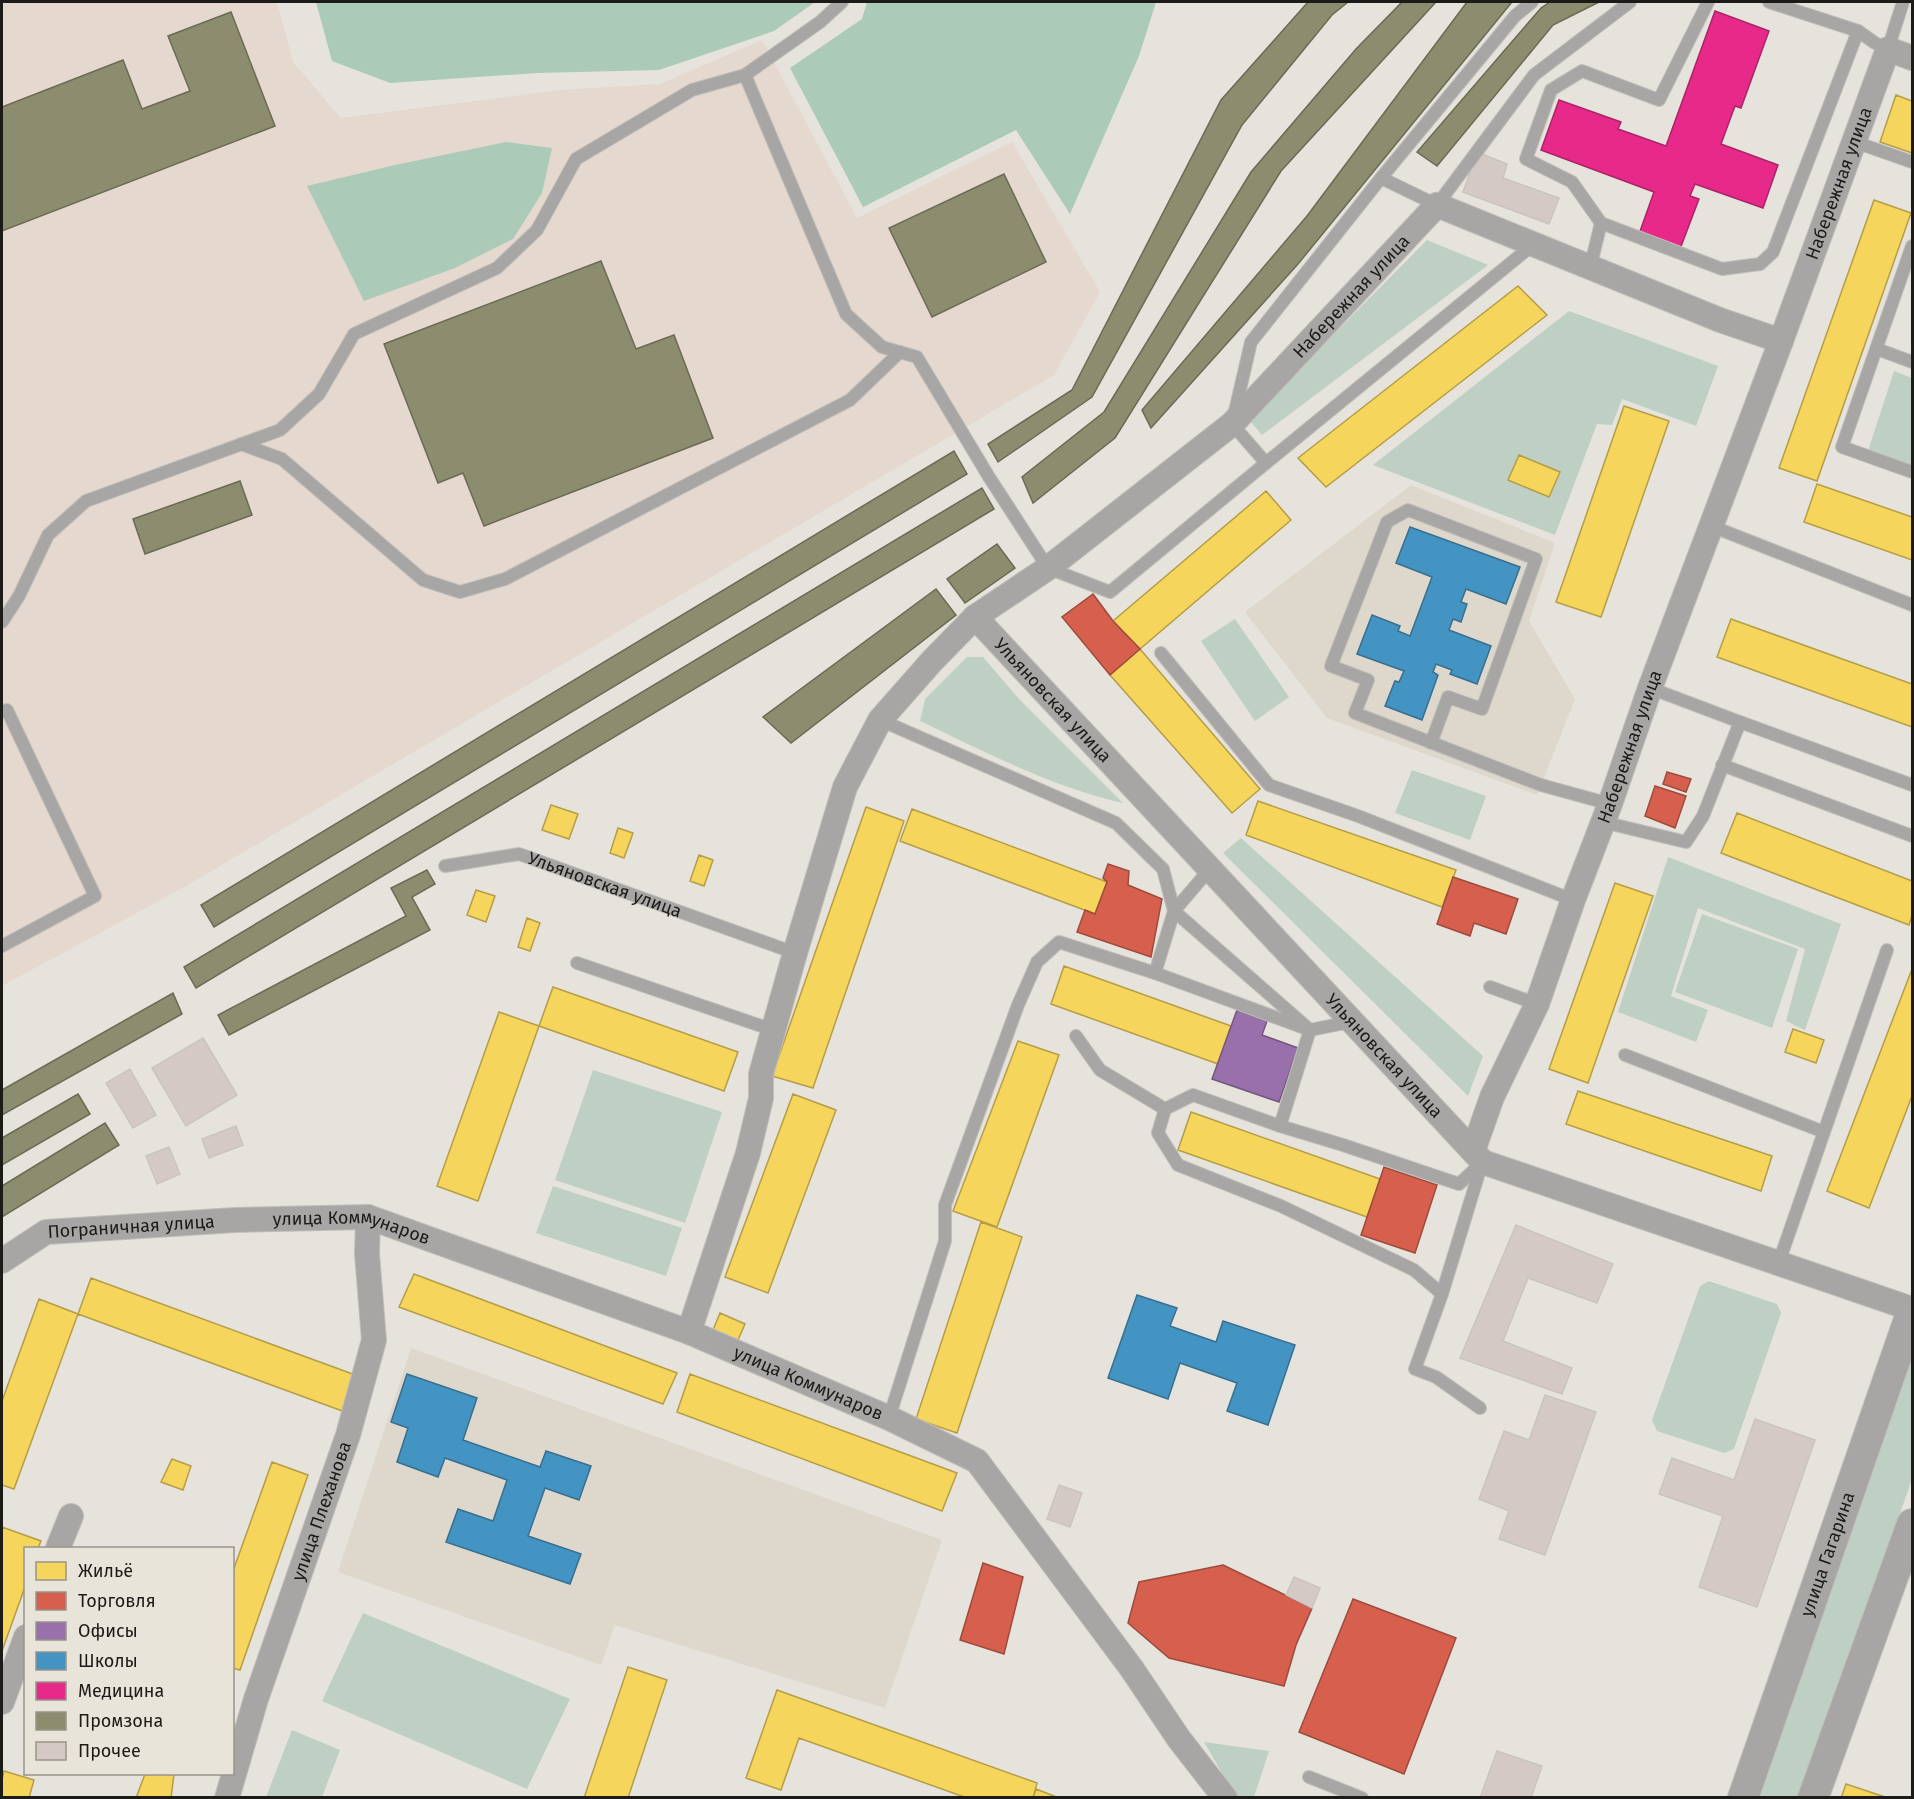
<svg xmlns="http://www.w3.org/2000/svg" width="1914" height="1799" font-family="'Fira Sans',sans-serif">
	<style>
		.industrial { fill: #e5d8ce }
		.built { fill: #ddd8cb }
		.green { fill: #bed0c3 }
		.forest { fill: #abcab8 }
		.homes { fill: #f6d55c; stroke: #b59d47; stroke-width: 1.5 }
		.shops { fill: #d6604d; stroke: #9e4b3d; stroke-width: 1.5 }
		.offices { fill: #9970ab; stroke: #74567f; stroke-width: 1.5 }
		.schools { fill: #4393c3; stroke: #386f8f; stroke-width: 1.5 }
		.health { fill: #e7298a; stroke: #aa2568; stroke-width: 1.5 }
		.industry { fill: #8c8c6e; stroke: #6b6a54; stroke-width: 1.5 }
		.building { fill: #d5c9c5; stroke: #c8c4c1; stroke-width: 1.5 }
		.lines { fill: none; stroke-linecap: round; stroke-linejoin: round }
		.service-casing { stroke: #c1beb9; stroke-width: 14 }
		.minor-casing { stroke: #c1beb9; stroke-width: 26 }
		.tertiary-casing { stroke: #c1beb9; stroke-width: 32 }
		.service { stroke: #a8a6a4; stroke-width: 12 }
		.minor { stroke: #a8a6a4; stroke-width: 24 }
		.tertiary { stroke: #a8a6a4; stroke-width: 30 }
		.labels { text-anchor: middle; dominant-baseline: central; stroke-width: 6; stroke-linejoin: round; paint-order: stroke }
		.street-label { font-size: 18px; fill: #1d1b17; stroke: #e9e4d9 }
	</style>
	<rect width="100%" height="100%" fill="#e6e3dc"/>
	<path class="industrial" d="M2 2H277L293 62 341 118 560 90 660 84 762 40 857 218 1012 142 1100 292 1054 375 186 886 2 986Z"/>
	<path class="built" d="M1411 485 1555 543 1529 621 1575 699 1537 795 1327 718 1245 612Z
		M411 1348 942 1540 885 1708 615 1625 601 1665 338 1572Z"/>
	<path class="green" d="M1427 240 1488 265 1262 435 1249 420Z
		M1569 311 1718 366 1696 426 1622 399 1612 425 1597 424 1555 535 1373 465Z
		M1894 371 1912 378V470L1867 454Z
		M1235 619 1289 697 1255 721 1201 641Z
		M967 657H983L1020 700 1123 803C1052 787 985 752 920 721L925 699Z
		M1412 770 1486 796 1470 840 1395 813Z
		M1241 838 1483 1056 1468 1096 1223 853Z
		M1668 857 1841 924 1805 1030 1786 1021 1805 949 1698 908 1671 996 1708 1010 1696 1042 1618 1012Z
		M1702 914 1798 949 1772 1028 1675 992Z
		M593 1070 722 1112 685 1223 555 1180Z
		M553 1186 682 1228 666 1276 536 1233Z
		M1709 1281 1777 1304 1781 1313 1734 1449 1724 1453 1657 1431 1652 1420 1700 1286Z
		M1912 1347V1479L1801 1797 1753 1798Z
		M363 1613 570 1699 527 1789 322 1701Z
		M292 1730 340 1750 322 1797H266Z
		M1204 1742 1269 1751 1254 1797H1236Z"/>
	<path class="forest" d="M316 2H815L774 31 659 70 537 73 390 83 332 61Z
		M867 2H1156L1139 56 1070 214 1016 130 863 207 790 68 862 19Z
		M506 142 552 148 542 193 513 239 455 268 364 301 307 186 395 165Z"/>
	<path class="homes" d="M1896 95 1912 101V153L1880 142Z
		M1874 200 1911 213 1817 481 1779 468Z
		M1518 286 1547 315 1326 487 1298 458Z
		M1624 406 1669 421 1601 617 1556 602Z
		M1519 455 1560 472 1549 497 1508 480Z
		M1817 484 1912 517V560L1804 522Z
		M1266 491 1291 520 1140 649 1113 621Z
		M1731 619 1912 684V727L1717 657Z
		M1140 649 1260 789 1232 813 1110 675Z
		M1258 801 1456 870 1442 907 1246 835Z
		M551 805 578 814 569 839 542 830Z
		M866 807 904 821 813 1088 772 1076Z
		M912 809 1107 882 1095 914 900 841Z
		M1737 813 1912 881V915L1909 925 1721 853Z
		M618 828 633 833 624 858 610 853Z
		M699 855 713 860 704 886 690 881Z
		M1615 883 1653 896 1588 1083 1549 1069Z
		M476 890 495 896 486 922 467 915Z
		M527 918 540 923 530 951 518 947Z
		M1064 966 1231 1026 1218 1064 1051 1004Z
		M1912 969V1096L1869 1208 1827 1191Z
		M553 987 738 1052 724 1091 539 1026Z
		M499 1012 539 1026 478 1201 437 1186Z
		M1793 1029 1824 1040 1816 1063 1785 1052Z
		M1018 1041 1059 1055 997 1227 953 1211Z
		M1578 1091 1772 1156 1761 1191 1566 1124Z
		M793 1094 836 1110 768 1293 725 1277Z
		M1191 1112 1380 1179 1367 1217 1178 1150Z
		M981 1222 1022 1237 957 1433 916 1419Z
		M414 1274 677 1373 663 1404 399 1307Z
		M91 1278 358 1376 345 1412 78 1314Z
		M39 1299 78 1314 14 1489 2 1485V1401Z
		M720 1313 745 1324 738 1340 713 1330Z
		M690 1374 957 1473 942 1511 677 1412Z
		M172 1459 191 1466 183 1490 161 1482Z
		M272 1462 308 1475 240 1670 232 1668V1574Z
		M2 1527 41 1541 38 1548H26V1584L2 1651Z
		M628 1667 667 1680 628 1798H584Z
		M777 1690 1037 1783 1033 1798H967L799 1738 781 1790 746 1778Z
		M4 1771 34 1780 29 1798H2V1780Z
		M145 1774H174L171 1798H136Z
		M1846 1784 1885 1797 1841 1798Z
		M1036 1789 1059 1798H1033Z"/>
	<path class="shops" d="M1093 594 1113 621 1140 649 1110 675 1062 617Z
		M1667 772 1691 779 1686 792 1663 784Z
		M1655 786 1686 796 1675 828 1645 816Z
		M1108 864 1129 871 1128 885 1162 899 1151 957 1077 932 1085 910 1095 914 1107 882 1103 878Z
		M1453 877 1518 899 1506 934 1474 923 1470 936 1437 924Z
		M1384 1167 1437 1185 1415 1253 1361 1235Z
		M983 1563 1023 1577 1004 1654 960 1640Z
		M1223 1565 1312 1608 1296 1645 1284 1686 1169 1658 1128 1623 1139 1582Z
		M1353 1599 1456 1638 1404 1774 1299 1732Z"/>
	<path class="offices" d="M1237 1010 1267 1021 1262 1035 1298 1048 1279 1102 1212 1079Z"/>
	<path class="schools" d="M1410 527 1520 567 1506 604 1466 589 1461 602 1467 604 1461 622 1453 619 1449 630 1491 646 1477 684 1450 674 1452 670 1436 664 1433 672 1438 675 1422 720 1385 706 1395 681 1399 682 1404 671 1357 654 1372 615 1400 626 1398 631 1410 636 1432 577 1396 563Z
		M1137 1295 1177 1308 1170 1326 1216 1342 1223 1321 1295 1345 1268 1425 1227 1411 1237 1383 1180 1363 1168 1399 1108 1378Z
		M407 1374 477 1398 463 1440 540 1467 546 1451 591 1466 579 1500 545 1488 528 1536 581 1554 570 1584 446 1542 458 1509 493 1521 507 1480 445 1458 438 1477 397 1462 408 1428 391 1422Z"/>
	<path class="health" d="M1715 11 1769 31 1741 108 1735 106 1721 144 1778 165 1763 208 1695 184 1690 196 1699 199 1680 249 1639 234 1654 192 1541 150 1559 100 1621 122 1618 129 1666 146Z"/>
	<path class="industry" d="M1308 2H1348L1332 15 1242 125 1092 397 998 462 988 444 1072 390 1221 100Z
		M1402 2H1436L1281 171 1115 438 1033 503 1022 477 1104 412 1251 172 1356 49Z
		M1467 2H1512L1298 264 1151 428 1142 410 1307 216Z
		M1550 2H1599L1553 25 1437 166 1417 152 1541 8Z
		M231 12 275 126 2 231V107L123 60 142 109 190 91 168 36Z
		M1004 174 1046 262 932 317 889 228Z
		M601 261 636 349 674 335 713 438 484 526 463 473 438 483 384 344Z
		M954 451 967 474 214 927 201 905Z
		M240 481 252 515 145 554 133 519Z
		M982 488 994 509 196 988 184 967Z
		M997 544 1015 568 965 603 947 579Z
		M936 589 956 615 791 743 763 717Z
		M427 870 435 884 412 897 430 930 229 1035 218 1015 406 916 391 888Z
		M173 993 182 1014 2 1115V1090Z
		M78 1094 90 1114 2 1165V1138Z
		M105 1123 119 1145 2 1217V1186Z"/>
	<path class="building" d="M1477 152 1507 164 1503 178 1559 198 1549 224 1463 192Z
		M203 1038 237 1095 186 1126 152 1068Z
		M130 1069 156 1115 133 1128 106 1083Z
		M236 1126 243 1145 209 1158 202 1139Z
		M169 1147 180 1174 157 1184 146 1156Z
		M1516 1225 1613 1264 1597 1303 1528 1278 1503 1341 1572 1368 1562 1394 1460 1358Z
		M1545 1395 1596 1412 1545 1555 1499 1539 1509 1511 1479 1499 1504 1431 1529 1440Z
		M1755 1419 1815 1440 1757 1607 1699 1587 1723 1516 1659 1494 1672 1458 1734 1480Z
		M1059 1485 1082 1493 1070 1527 1047 1519Z
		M1294 1577 1320 1588 1312 1608 1286 1595Z
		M1497 1751 1542 1766 1531 1798H1480Z"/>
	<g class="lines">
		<defs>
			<g id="service">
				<path d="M1532 2 1515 16 1381 178 1437 205 1534 75 1630 2"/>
				<path d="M1708 2 1659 100 1582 71 1551 90 1526 159 1572 182 1601 223 1722 269 1760 264 1773 252 1858 31 1769 2"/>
				<path d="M1858 31 1875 43 1888 49 1903 2"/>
				<path d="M745 75 846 314 882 347 917 357 989 477 1048 568 1110 592 1266 463"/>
				<path d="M1855 142 1912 162"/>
				<path d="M1381 178 1251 342 1232 424 1266 463 1534 244"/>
				<path d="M1912 246 1842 447 1912 472"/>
				<path d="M1590 268 1601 223"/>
				<path d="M1877 349 1912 362"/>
				<path d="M241 444 282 459 423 580 460 592 505 579 850 400 900 352"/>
				<path d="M1711 526 1912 605"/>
				<path d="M2 622 19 596 48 535 86 501 280 430 319 394 354 334 497 268 537 230 576 159 692 90 745 75 820 22 842 2"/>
				<path d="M1161 653 1269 785 1358 816 1573 900"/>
				<path d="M2 712 7 710 95 896 2 946"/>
				<path d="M880 720 1116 823 1163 869 1174 911 1155 973 1310 1030 1280 1126 1343 1145 1459 1184 1483 1162"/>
				<path d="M1740 722 1912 785"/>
				<path d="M1431 743 1448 697 1482 709 1536 559 1408 510 1387 522 1331 666 1368 680 1355 713 1541 785 1610 804"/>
				<path d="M1722 765 1912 836"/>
				<path d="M1603 822 1686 842 1703 816 1740 722 1650 688"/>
				<path id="s1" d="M445 866 519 854 795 953"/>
				<path d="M1209 870 1174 911 1310 1030 1350 1022"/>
				<path d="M577 963 773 1030"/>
				<path d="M1490 987 1537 1004"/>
				<path d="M1076 1036 1100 1070 1165 1109 1193 1095 1280 1126"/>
				<path d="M1625 1055 1824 1132"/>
				<path d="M1165 1109 1158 1133 1178 1165 1281 1206 1414 1270 1442 1294"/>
				<path d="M1779 1262 1887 950"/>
				<path d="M1480 1408 1436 1377 1415 1369 1442 1294 1482 1163"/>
				<path d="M889 1418 945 1241V1205L1018 1005 1037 962 1059 942 1155 973"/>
				<path d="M1309 1777 1362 1798"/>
			</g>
			<g id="minor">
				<path id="s2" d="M975 617 1483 1162 1912 1309"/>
				<path id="s3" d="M1473 1151 1492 1097 1537 1004 1573 900 1610 804 1650 688 1781 341 1888 49 1912 58"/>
				<path id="s4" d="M2 1261 46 1232 235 1220 368 1217 689 1332 889 1418 977 1461 1132 1669 1179 1739 1225 1798"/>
				<path id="s5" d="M689 1332 748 1153 761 1098V1074L795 953 845 787 880 720 932 661 975 617 1048 568 1232 424 1437 205 1720 320 1781 341"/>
				<path d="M58 1548 71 1516"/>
				<path d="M2 1702 26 1637"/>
				<path id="s6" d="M227 1798 256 1699 348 1435 374 1340 367 1254 368 1217"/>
			</g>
			<g id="tertiary">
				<path id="s7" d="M1743 1798 1912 1311"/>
				<path d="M1813 1798 1912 1524"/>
			</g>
		</defs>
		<use href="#service" class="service-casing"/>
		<use href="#minor" class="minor-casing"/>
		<use href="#tertiary" class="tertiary-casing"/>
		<use href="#service" class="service"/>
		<use href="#minor" class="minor"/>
		<use href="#tertiary" class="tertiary"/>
	</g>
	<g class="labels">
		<g class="street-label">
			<text stroke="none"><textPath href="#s3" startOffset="1035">Набережная улица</textPath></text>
			<text stroke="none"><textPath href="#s5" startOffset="1280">Набережная улица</textPath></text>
			<text stroke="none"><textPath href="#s2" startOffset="114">Ульяновская улица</textPath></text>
			<text stroke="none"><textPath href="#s3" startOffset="434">Набережная улица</textPath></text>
			<text stroke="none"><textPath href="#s1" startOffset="166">Ульяновская улица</textPath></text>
			<text stroke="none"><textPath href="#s2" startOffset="600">Ульяновская улица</textPath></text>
			<text stroke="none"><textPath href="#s4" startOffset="138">Пограничная улица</textPath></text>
			<text stroke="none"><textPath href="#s4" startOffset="360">улица Коммунаров</textPath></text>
			<text stroke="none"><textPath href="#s4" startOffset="846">улица Коммунаров</textPath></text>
			<text stroke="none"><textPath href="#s6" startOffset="302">улица Плеханова</textPath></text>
			<text stroke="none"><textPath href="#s7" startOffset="258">улица Гагарина</textPath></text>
		</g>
	</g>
	<rect width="1914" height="1799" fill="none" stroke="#1d1b17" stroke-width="6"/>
	<rect x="24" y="1547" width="210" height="228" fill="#e9e4d9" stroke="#97948b" stroke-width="1.5"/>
	<rect x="36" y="1562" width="30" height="18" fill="#f6d55c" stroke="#97948b" stroke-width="1.5"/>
	<text x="78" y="1577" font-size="18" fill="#1d1b17">Жильё</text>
	<rect x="36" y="1592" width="30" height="18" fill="#d6604d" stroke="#97948b" stroke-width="1.5"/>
	<text x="78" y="1607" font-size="18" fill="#1d1b17">Торговля</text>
	<rect x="36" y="1622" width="30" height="18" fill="#9970ab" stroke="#97948b" stroke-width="1.5"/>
	<text x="78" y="1637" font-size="18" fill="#1d1b17">Офисы</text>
	<rect x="36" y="1652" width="30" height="18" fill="#4393c3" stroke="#97948b" stroke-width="1.5"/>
	<text x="78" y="1667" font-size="18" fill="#1d1b17">Школы</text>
	<rect x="36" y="1682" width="30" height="18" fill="#e7298a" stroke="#97948b" stroke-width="1.5"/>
	<text x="78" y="1697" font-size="18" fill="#1d1b17">Медицина</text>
	<rect x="36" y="1712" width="30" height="18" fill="#8c8c6e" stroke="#97948b" stroke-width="1.5"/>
	<text x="78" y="1727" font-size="18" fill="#1d1b17">Промзона</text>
	<rect x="36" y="1742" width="30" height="18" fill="#d5c9c5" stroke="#97948b" stroke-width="1.5"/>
	<text x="78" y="1757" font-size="18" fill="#1d1b17">Прочее</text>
</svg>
